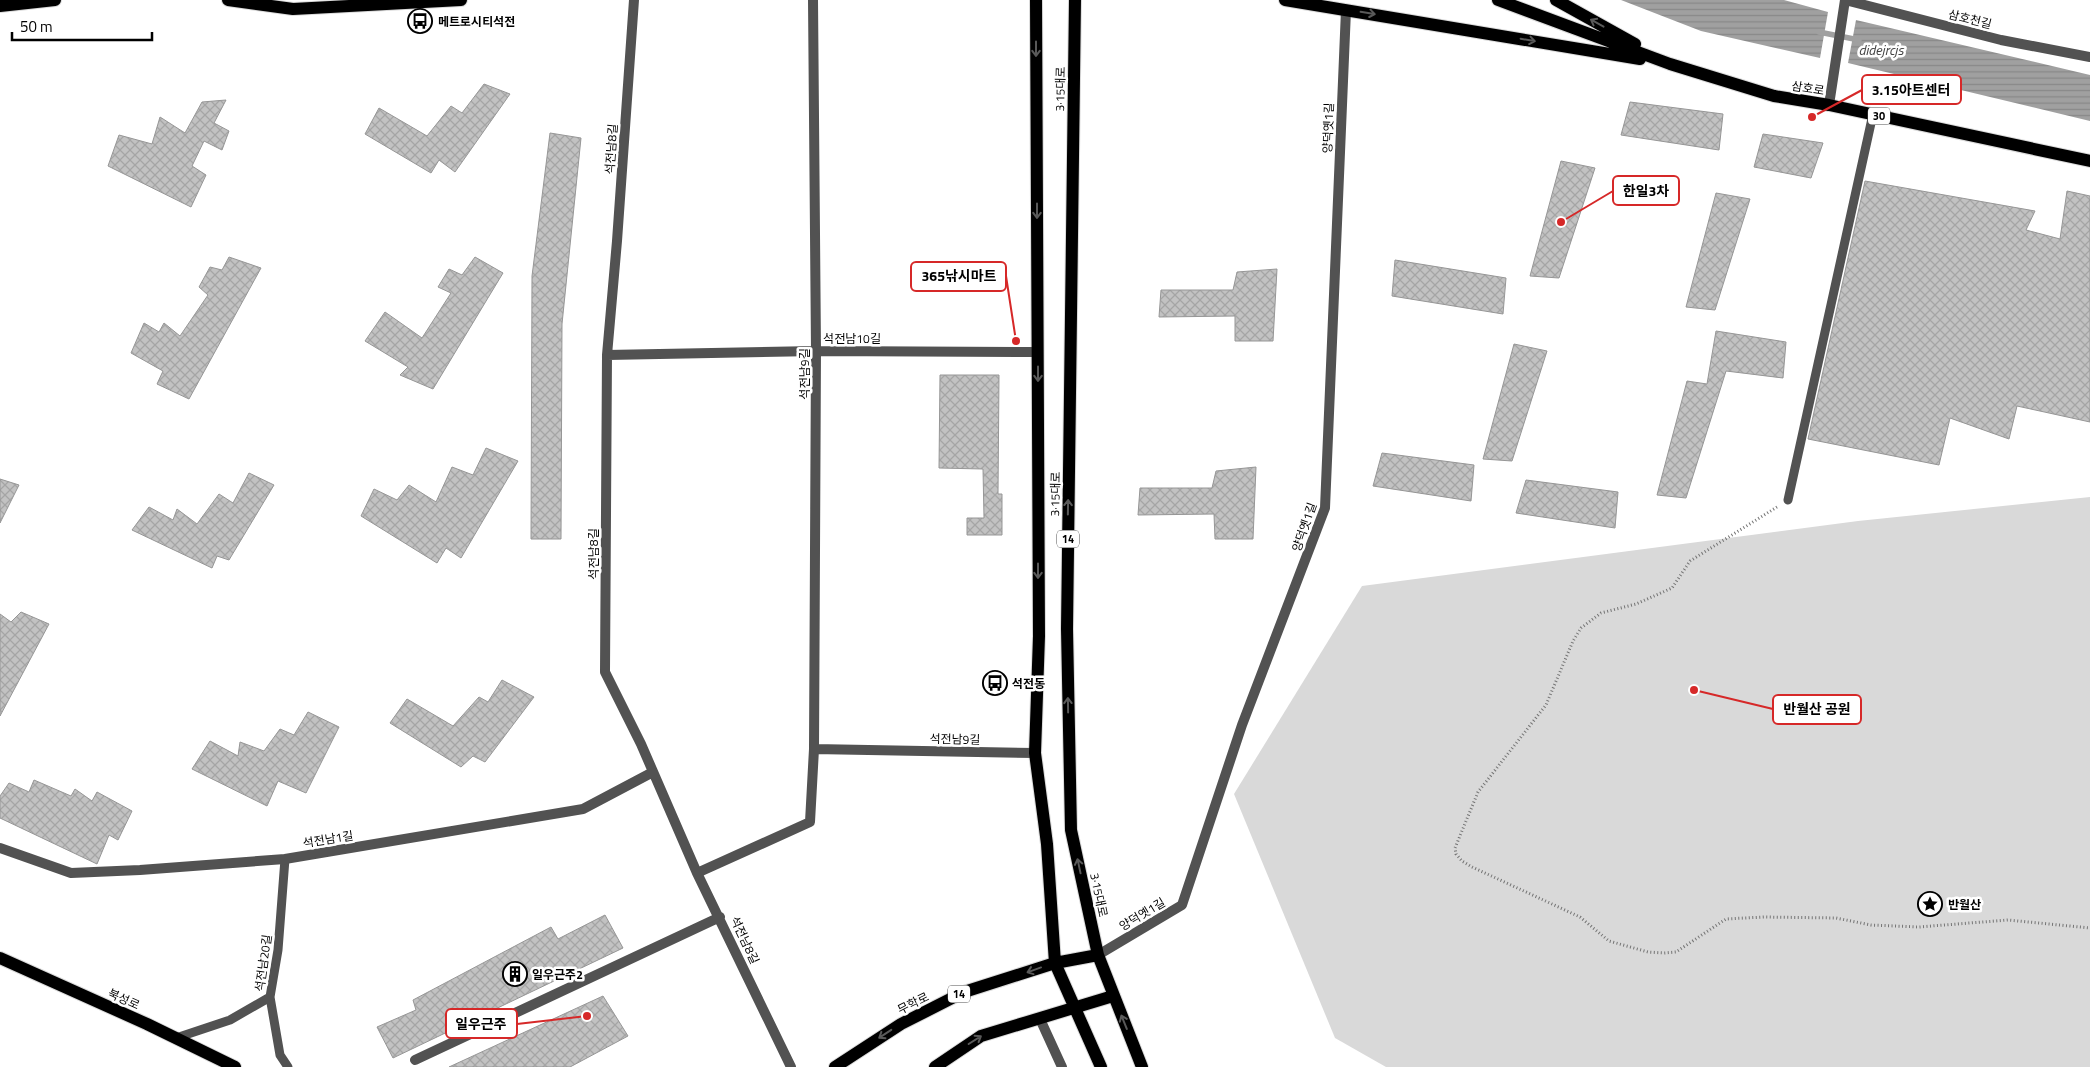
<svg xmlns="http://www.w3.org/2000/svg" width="2090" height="1067" font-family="'Titillium Web','Noto Sans KR',sans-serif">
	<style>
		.green { fill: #d9d9d9 }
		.water { fill: url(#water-rules) }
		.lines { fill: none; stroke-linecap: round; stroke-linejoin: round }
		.stream { stroke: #a0a0a0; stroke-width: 5.5 }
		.building { fill: url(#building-cross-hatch); stroke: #969696 }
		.primary-casing { stroke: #dbdbdb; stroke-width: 14 }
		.path { stroke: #747474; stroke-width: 3; stroke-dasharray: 1 2.5; stroke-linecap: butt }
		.service { stroke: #525252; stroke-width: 9 }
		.minor { stroke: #525252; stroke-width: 10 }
		.primary { stroke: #000; stroke-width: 12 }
		.oneway { stroke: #595959 }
		.labels { text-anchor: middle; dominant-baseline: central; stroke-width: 5; stroke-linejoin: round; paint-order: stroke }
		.shield { fill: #fff; stroke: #4c4c4c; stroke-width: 1 }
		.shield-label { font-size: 11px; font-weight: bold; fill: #000 }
		.street-label { font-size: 12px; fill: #000; stroke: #fff }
		.poi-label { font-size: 12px; font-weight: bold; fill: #000; stroke: #fff; text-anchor: start }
		.water-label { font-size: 14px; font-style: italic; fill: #414141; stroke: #fff }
		.leader { fill: none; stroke: #d62828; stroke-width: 2 }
		.callout-dot { fill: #d62828; stroke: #fff; stroke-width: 2 }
		.callout { fill: #fff; stroke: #d62828; stroke-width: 2 }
		.callout-label { font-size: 14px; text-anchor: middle; font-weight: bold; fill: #000 }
	</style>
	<defs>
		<pattern id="water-rules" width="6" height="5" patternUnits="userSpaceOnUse" patternTransform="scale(1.25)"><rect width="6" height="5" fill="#a0a0a0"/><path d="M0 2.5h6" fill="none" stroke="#888"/></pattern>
		<pattern id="building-cross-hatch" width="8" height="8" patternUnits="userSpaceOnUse" patternTransform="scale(1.25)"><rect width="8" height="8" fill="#c2c2c2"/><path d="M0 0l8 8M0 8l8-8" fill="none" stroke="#a5a5a5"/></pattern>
	</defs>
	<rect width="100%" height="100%" fill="#fff"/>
	<path class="green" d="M2090 497V1067H1386L1335 1038 1234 794 1362 586 1858 521Z"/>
	<path class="water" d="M1621 0H1784L1828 12 1820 58 1701 31Z
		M1856 20 2090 75V121L1848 63Z"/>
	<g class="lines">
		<path class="stream" d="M1819 32 1859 40"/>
	</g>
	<path class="building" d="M484 84 510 94 455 172 439 160 431 173 365 134 379 108 427 136 451 106 462 113Z
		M226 100 214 123 229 131 222 150 204 141 192 166 206 175 191 207 108 166 119 135 152 144 160 117 185 133 202 102Z
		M1630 102 1723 114 1719 150 1621 135Z
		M550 133 581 138 562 324 561 539H531L532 276Z
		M1763 134 1823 143 1811 178 1754 167Z
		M1561 161 1595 168 1559 278 1530 276Z
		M1865 181 2035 211 2026 230 2060 239 2067 191 2090 196V422L2017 406 2009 439 1950 418 1939 465 1808 439Z
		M1716 193 1750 199 1715 310 1686 307Z
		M229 257 261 268 189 399 157 384 163 371 131 353 144 323 159 332 164 323 180 336 208 295 199 287 210 267 222 270Z
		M475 257 503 273 433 389 400 375 408 367 365 341 385 312 422 338 451 293 438 287 449 269 462 275Z
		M1395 260 1506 278 1503 314 1392 296Z
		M1277 269 1273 341H1235V316L1159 317 1161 290H1233L1237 272Z
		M1716 331 1786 342 1783 378 1726 371 1686 498 1657 495 1687 381 1707 384Z
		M1514 344 1547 351 1512 461 1483 459Z
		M940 375H999L998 494H1002V535H967V518H984L983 469 939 468Z
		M486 448 518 461 461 558 446 548 437 563 361 516 374 489 397 500 409 485 436 502 452 467 473 475Z
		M1382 453 1474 465 1471 501 1373 486Z
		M1256 467 1253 539H1215L1214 514 1138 515 1140 488H1212L1216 471Z
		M249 473 274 485 229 560 217 556 212 568 132 530 149 507 173 520 177 509 197 524 219 494 233 503Z
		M0 479 19 485 0 523Z
		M1526 480 1618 492 1615 528 1516 513Z
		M21 612 49 624 0 716V614L11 622Z
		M502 680 534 697 485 762 473 756 461 767 390 723 407 699 453 726 479 697 488 702Z
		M308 712 339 727 306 793 278 781 267 806 192 769 210 741 238 756 240 742 264 751 280 729 294 735Z
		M34 780 71 796 75 789 92 801 97 792 132 811 118 840 109 835 97 864 0 818V796L9 783 29 792Z
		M605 915 623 948 393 1058 377 1027 416 1010 413 1000 551 927 558 939Z
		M603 996 628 1036 570 1067H449Z"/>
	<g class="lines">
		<defs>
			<path id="primary" d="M228 0 293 9 461 0
				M1036 0 1039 636 1035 753 1047 844 1055 963 1101 1067
				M1075 0 1067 629 1071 830 1098 955 1142 1067
				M1285 0 1640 59
				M1498 0 1670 64 1774 96 1829 105 2090 161
				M1556 0 1635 44
				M0 6 55 0
				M0 958 147 1024 235 1067
				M835 1067 901 1024 964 992 1055 963 1098 955
				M935 1067 981 1036 1113 996"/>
		</defs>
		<use href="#primary" class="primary-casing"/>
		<path class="path" d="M1777 507 1690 561 1672 588 1636 604 1601 613 1581 628 1573 641 1546 705 1478 792 1455 848 1456 854 1462 861 1472 867 1580 917 1609 941 1648 952 1664 953 1676 952 1726 919 1764 917 1836 918 1871 925 1919 927 2008 920 2090 928"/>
		<path class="service" d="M1788 500 1873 114
			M285 859 278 950 270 997 280 1055 288 1067
			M176 1038 230 1020 270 997"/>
		<path class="minor" d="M634 0 617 241 607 355 605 672 641 744 697 873 791 1067
			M1829 105 1845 0 2001 40 2090 57
			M607 355 816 351 1038 352
			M814 749 1035 753
			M0 848 71 873 140 870 285 859 583 809 653 772
			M697 873 810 822 814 749 816 351 813 0
			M1098 955 1182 905 1242 725 1325 508 1346 10
			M1040 1019 1062 1067
			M415 1060 720 917"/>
		<use href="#primary" class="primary"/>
	</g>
	<defs><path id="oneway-shaft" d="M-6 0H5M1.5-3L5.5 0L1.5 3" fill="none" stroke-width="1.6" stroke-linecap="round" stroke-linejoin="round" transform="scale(1.25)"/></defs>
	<g class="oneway">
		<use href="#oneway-shaft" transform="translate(1368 13) rotate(9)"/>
		<use href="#oneway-shaft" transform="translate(1597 23) rotate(-151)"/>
		<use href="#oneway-shaft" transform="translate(1528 40) rotate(10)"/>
		<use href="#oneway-shaft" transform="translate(1036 49) rotate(90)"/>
		<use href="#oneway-shaft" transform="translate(1037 211) rotate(90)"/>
		<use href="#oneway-shaft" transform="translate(1038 374) rotate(90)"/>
		<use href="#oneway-shaft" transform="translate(1068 507) rotate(-89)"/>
		<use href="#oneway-shaft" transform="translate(1038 571) rotate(90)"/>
		<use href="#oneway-shaft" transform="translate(1068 705) rotate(-91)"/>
		<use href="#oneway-shaft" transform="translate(1079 866) rotate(-102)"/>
		<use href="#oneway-shaft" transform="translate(1034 970) rotate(160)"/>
		<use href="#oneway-shaft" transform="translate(1124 1022) rotate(-112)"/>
		<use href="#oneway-shaft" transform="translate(885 1034) rotate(147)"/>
		<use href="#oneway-shaft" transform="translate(975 1040) rotate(-32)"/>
	</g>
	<defs>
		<symbol id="bus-ring" viewBox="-11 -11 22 22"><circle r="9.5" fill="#fff" stroke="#000" stroke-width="1.5"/><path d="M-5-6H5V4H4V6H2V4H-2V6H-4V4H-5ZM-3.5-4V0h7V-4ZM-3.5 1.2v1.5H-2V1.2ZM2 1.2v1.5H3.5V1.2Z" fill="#000"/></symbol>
		<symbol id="sight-ring" viewBox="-11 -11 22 22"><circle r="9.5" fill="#fff" stroke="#000" stroke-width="1.5"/><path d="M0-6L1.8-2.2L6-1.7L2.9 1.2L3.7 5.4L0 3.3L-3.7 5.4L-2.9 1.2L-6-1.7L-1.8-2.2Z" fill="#000"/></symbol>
		<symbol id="building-ring" viewBox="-11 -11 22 22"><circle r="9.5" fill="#fff" stroke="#000" stroke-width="1.5"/><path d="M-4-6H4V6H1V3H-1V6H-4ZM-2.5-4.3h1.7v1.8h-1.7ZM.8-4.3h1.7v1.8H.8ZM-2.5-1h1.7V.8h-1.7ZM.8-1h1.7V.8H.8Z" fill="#000"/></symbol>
	</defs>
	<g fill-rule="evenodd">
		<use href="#bus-ring" x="406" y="7" width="28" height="28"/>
		<use href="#bus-ring" x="981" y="669" width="28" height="28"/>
		<use href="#sight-ring" x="1916" y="890" width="28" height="28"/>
		<use href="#building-ring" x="501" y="960" width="28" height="28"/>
	</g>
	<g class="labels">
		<g class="shield">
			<rect x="1868" y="107.5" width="22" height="17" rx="4"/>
			<rect x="1057" y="530.5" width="22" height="17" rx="4"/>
			<rect x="948" y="985.5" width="22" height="17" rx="4"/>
		</g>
		<g class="shield-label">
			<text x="1879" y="116">30</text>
			<text x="1068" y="539">14</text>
			<text x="959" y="994">14</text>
		</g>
		<g class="street-label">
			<text transform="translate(1970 19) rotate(14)">삼호천길</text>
			<text transform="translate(1808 88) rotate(9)">삼호로</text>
			<text transform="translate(1060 89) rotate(-89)">3·15대로</text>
			<text transform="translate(1328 128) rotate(-88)">양덕옛1길</text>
			<text transform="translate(611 149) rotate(-86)">석전남8길</text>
			<text x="852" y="338">석전남10길</text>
			<text transform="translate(804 374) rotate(-90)">석전남9길</text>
			<text transform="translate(1055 494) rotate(-89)">3·15대로</text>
			<text transform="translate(1304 527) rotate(-71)">양덕옛1길</text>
			<text transform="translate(593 554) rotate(-90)">석전남8길</text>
			<text transform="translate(955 739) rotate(1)">석전남9길</text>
			<text transform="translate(328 839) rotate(-9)">석전남1길</text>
			<text transform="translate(1099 895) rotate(78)">3·15대로</text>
			<text transform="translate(1142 914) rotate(-31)">양덕옛1길</text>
			<text transform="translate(745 940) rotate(65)">석전남8길</text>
			<text transform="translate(263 963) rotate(-82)">석전남20길</text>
			<text transform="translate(124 999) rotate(24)">북성로</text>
			<text transform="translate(913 1003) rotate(-27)">무학로</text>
		</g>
		<g class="poi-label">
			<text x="438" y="21">메트로시티석전</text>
			<text x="1012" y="683">석전동</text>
			<text x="1948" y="904">반월산</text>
			<text x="532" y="974">일우근주2</text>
		</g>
		<g class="water-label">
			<text x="1881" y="49">didejrcjs</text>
		</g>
	</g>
	<path class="leader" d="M1812 117L1862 90M1561 222L1613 191M1016 341L1006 276M1694 690L1773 709M587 1016L517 1024"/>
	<g class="callout-dot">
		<circle cx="1812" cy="117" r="5"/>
		<circle cx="1561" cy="222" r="5"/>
		<circle cx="1016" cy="341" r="5"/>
		<circle cx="1694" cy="690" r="5"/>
		<circle cx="587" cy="1016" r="5"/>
	</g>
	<g class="callout">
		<rect x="1862" y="75" width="99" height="29" rx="5"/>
		<rect x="1613" y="176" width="66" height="29" rx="5"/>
		<rect x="911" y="262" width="95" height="29" rx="5"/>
		<rect x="1773" y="695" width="88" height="29" rx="5"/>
		<rect x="446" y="1009" width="71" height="29" rx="5"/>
	</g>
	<g class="callout-label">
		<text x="1911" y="95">3.15아트센터</text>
		<text x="1646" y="196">한일3차</text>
		<text x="959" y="281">365낚시마트</text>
		<text x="1817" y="714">반월산 공원</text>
		<text x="481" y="1029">일우근주</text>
	</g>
	<path d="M12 32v8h140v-8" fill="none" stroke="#000000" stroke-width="2.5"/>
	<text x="20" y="32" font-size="15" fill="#000000" stroke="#ffffff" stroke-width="4" paint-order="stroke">50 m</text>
</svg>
